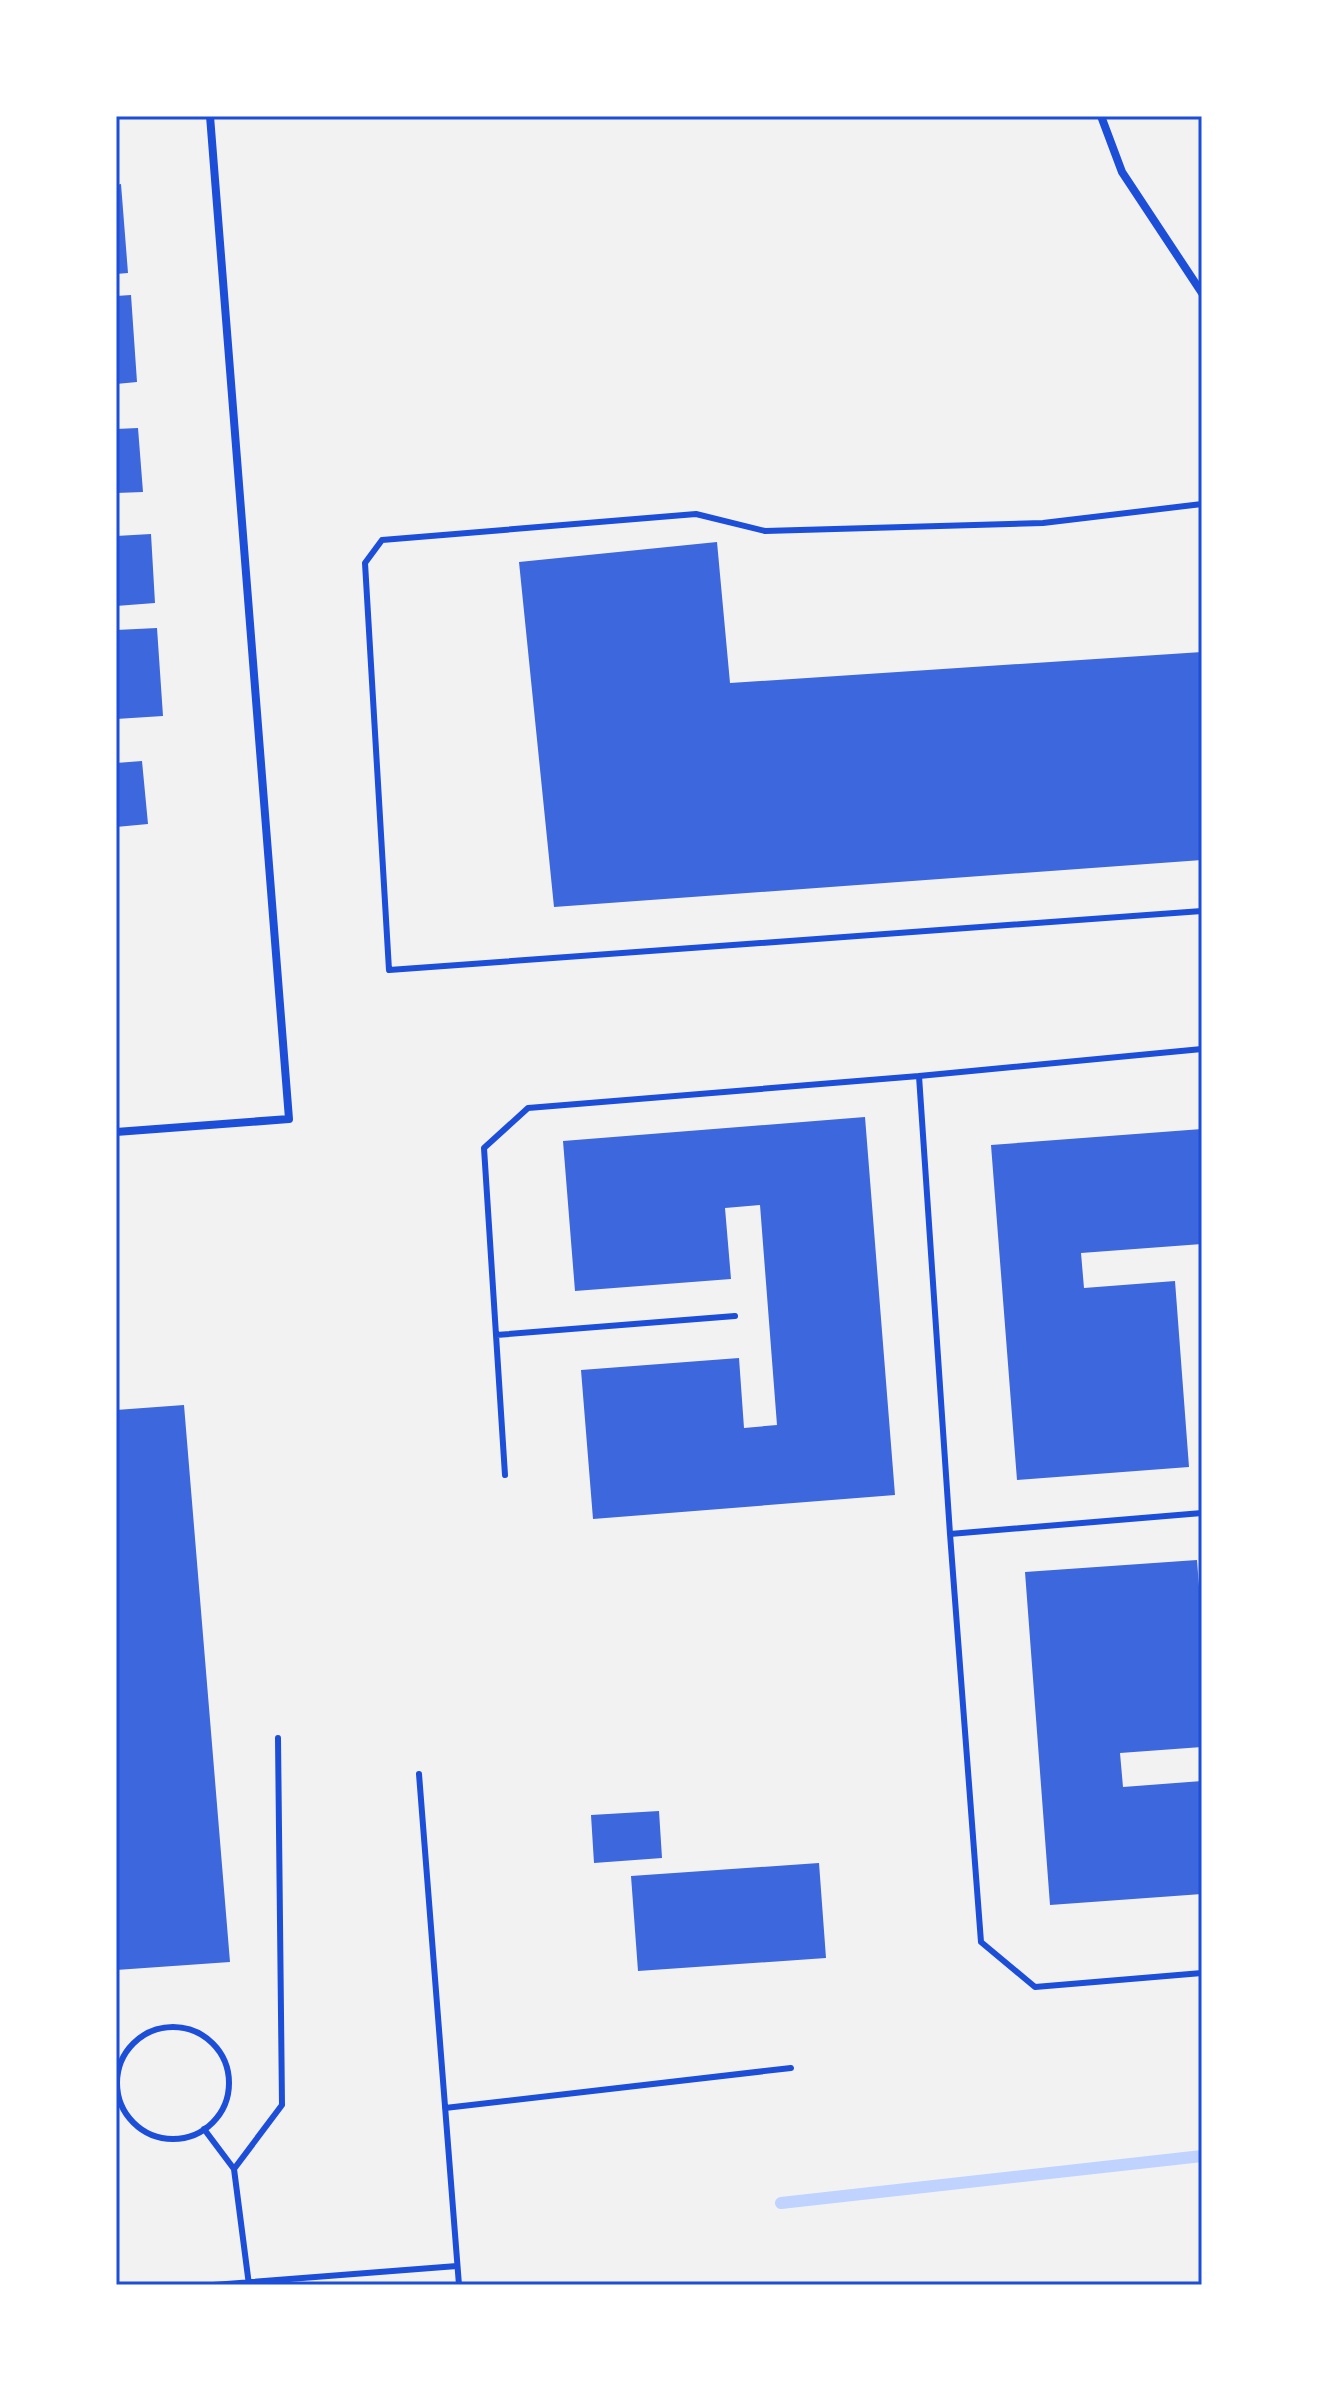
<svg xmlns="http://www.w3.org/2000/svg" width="1318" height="2401" font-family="Rubik,sans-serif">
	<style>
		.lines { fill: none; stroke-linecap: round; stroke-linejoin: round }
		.stream { stroke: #bfd3fe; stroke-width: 12 }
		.building { fill: #3d67dc }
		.service { stroke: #1d4ed8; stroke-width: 6 }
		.minor { stroke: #1d4ed8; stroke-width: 8 }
		.neatline { fill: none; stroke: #1d4ed8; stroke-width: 3 }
	</style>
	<rect width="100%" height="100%" fill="#f2f2f2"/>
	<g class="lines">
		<path class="stream" d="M781 2203 1202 2156"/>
	</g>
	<path class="building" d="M121 184 128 273 116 274V185Z
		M131 295 137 382 116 384V296Z
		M138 428 143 492 116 493V429Z
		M151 534 155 603 116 606V536Z
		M717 542 730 683 1202 652V860L554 907 519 562Z
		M157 628 163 716 116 719V630Z
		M142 761 148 824 116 827V763Z
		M865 1117 895 1495 593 1519 581 1370 739 1358 744 1428 777 1425 760 1205 725 1208 731 1279 575 1291 563 1141Z
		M1202 1129V1244L1081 1253 1084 1288 1175 1281 1189 1467 1017 1480 991 1145Z
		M184 1405 230 1962 116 1970V1410Z
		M1197 1560 1202 1626V1747L1120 1753 1123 1787 1202 1781V1894L1050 1905 1025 1572Z
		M659 1811 662 1858 594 1863 591 1815Z
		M819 1863 826 1958 638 1971 631 1876Z"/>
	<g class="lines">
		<path class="service" d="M1202 504 1043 523 765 531 696 514 382 540 365 563 389 970 1202 911
			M919 1076 1202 1049
			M496 1335 735 1316
			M505 1475 484 1148 528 1108 919 1076 950 1534
			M1202 1513 950 1534 981 1942 1035 1987 1202 1973
			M419 1774 459 2285
			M117 2083a56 56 0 1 1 112 0a56 56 0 1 1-112 0Z
			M445 2108 791 2068
			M204 2129 234 2169 249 2285
			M234 2169 282 2105 278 1738
			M213 2285 457 2266"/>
		<path class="minor" d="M1101 116 1122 172 1202 293
			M116 1132 289 1119 210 116"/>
	</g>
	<rect width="1318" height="2401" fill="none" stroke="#ffffff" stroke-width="236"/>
	<rect x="118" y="118" width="1082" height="2165" class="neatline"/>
</svg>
